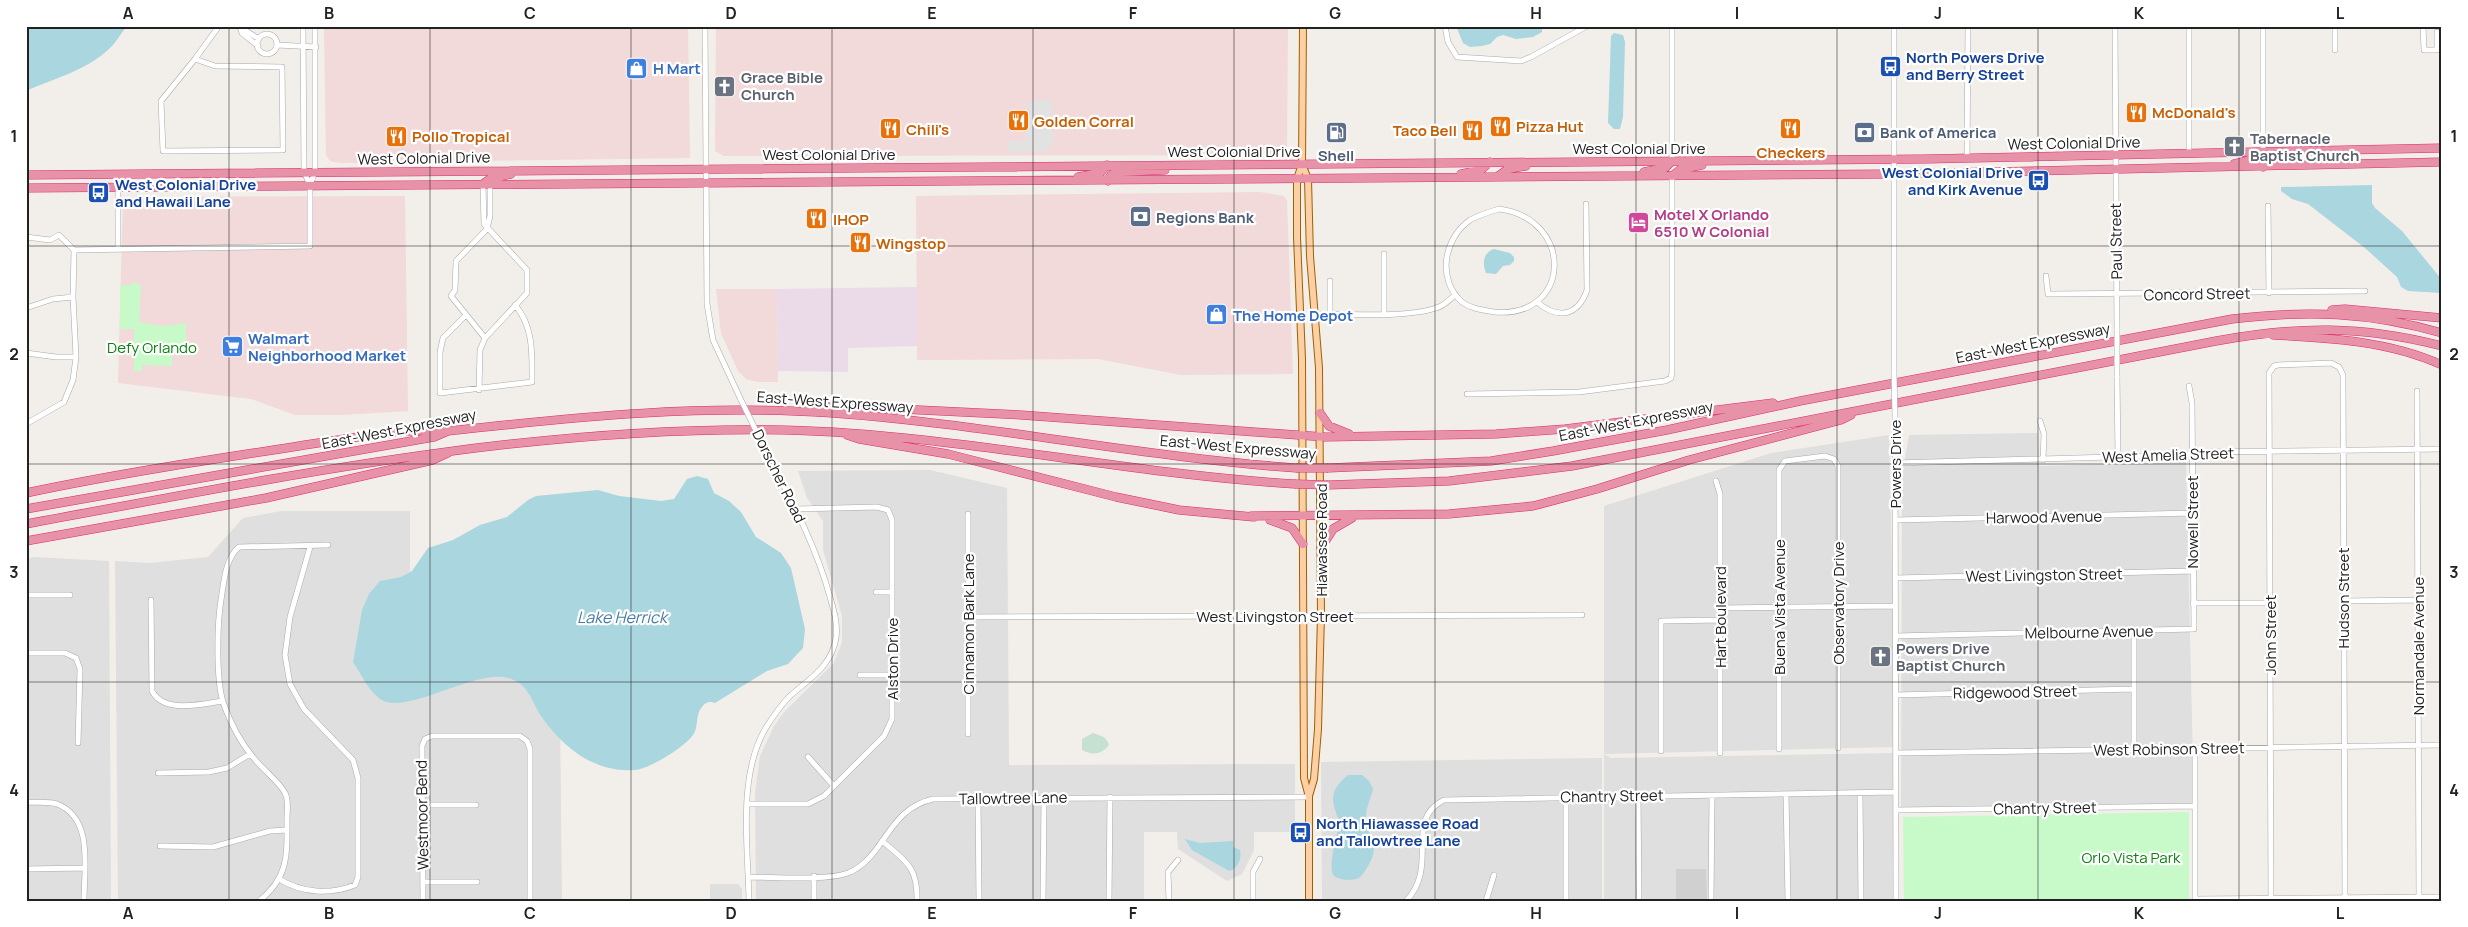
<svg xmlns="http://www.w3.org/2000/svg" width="2468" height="927" font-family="Manrope,sans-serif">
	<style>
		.residential { fill: #e0dfdf }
		.commercial { fill: #f2d9da }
		.industrial { fill: #ebdbe9 }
		.religious { fill: #d0d0d0 }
		.wetland { fill: #c6e0d2 }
		.park { fill: #c8fac9 }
		.parking { fill: #e2e2e2 }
		.water { fill: #aad6df }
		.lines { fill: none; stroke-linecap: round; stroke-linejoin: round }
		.minor-casing { stroke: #a9a9a9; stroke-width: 6 }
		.major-casing { stroke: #9f6001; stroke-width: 8 }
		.highway-casing { stroke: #db2b73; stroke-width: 9 }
		.minor { stroke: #fff; stroke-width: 5 }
		.major { stroke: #fcd0a4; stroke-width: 6 }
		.highway { stroke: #e892a8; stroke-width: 8 }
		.minor-bridge-casing { stroke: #a9a9a9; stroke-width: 6; stroke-linecap: butt }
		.highway-bridge-casing { stroke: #db2b73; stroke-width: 9; stroke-linecap: butt }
		.minor-bridge { stroke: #fff; stroke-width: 5 }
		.highway-bridge { stroke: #e892a8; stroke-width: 8 }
		.grid { fill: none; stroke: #222; stroke-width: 1; stroke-opacity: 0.55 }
		.labels { text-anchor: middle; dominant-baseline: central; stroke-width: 4.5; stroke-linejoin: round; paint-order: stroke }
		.transit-label { font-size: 15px; font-weight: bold; fill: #164399; stroke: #fff; text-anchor: start }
		.shop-label { font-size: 15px; font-weight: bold; fill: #366cbe; stroke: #fff; text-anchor: start }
		.worship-label { font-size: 15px; font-weight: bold; fill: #5b616d; stroke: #fff; text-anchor: start }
		.food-label { font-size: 15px; font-weight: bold; fill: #c56008; stroke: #fff; text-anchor: start }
		.service-label { font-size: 15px; font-weight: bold; fill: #4e5e75; stroke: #fff; text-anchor: start }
		.street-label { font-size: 15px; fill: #222; stroke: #fff }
		.hotel-label { font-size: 15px; font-weight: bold; fill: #b23c85; stroke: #fff; text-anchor: start }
		.park-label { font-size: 15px; fill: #0c830f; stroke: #fff }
		.water-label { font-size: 16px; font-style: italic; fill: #477ba3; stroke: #fff }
		.neatline { fill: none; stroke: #222; stroke-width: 2 }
		.grid-label { font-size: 16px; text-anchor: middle; font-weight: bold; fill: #222 }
	</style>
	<rect width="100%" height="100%" fill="#f2eee9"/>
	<path class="residential" d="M2038 433 2039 466 2186 462 2194 806 1901 810 1902 475 1909 435Z
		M1889 435 1896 747 1604 754 1611 758 1896 753V901H1604V506L1771 453Z
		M930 470 1007 488 1009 765 1295 764V832H1254V850L1242 874 1227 881 1178 849 1177 832H1144V901H756L755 793 760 756 774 726 784 712 834 663 842 642V616L823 550V521L807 498 798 471Z
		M282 511H410V621H559L562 901H118L115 561 150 563 208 557 243 518Z
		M34 557 109 561 111 901H26V559Z
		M1602 758V901H1322L1321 762Z
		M710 884H738L742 889V901H710Z"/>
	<path class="commercial" d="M324 26H688L690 158 339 163 330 161 326 155Z
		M716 26H1288L1287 147 1284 153 1277 155 724 156 715 151Z
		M1260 192 1284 196 1287 201 1293 374 1181 375 1098 359 917 360 916 196Z
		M405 196 408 411 342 415H295L251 399 118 383 123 197Z
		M716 289H777L778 382H758L746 379 738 371 721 333Z"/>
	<path class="industrial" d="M917 287V346L848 348V372L778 371 777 289Z"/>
	<path class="religious" d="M1676 869H1706L1707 901H1676Z"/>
	<path class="wetland" d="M1093 733C1101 736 1106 736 1109 745 1102 754 1093 756 1082 750V739Z"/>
	<path class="park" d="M132 283 141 284 139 322 163 326 186 323V344H172V366L142 365V371H134V329H120V285H132Z
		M2189 812V901H1904L1903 817Z"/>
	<path class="parking" d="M1030 100H1052L1053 145H1049V151L1008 152V141H1026V125H1030V117H1026V105H1030Z"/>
	<path class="water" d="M26 26H127C122 32 118 39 113 45 91 69 55 78 26 91Z
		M1456 26H1542V32L1533 37 1516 39 1503 35 1497 37 1490 44 1482 46 1470 47 1463 43Z
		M1614 33 1623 35 1625 42 1623 117 1620 129H1614L1608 123 1611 36Z
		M2372 185V203L2375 208 2402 231 2442 280V293L2408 291 2401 287 2397 277 2365 248 2308 204 2292 199 2281 191V187Z
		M1494 249 1510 253 1514 257V261L1510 265 1503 266 1496 274 1486 273C1482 263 1483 253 1494 249Z
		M697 476 708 479 714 493 729 501 741 512 756 537 781 553 791 568 805 629 803 648 788 664 767 671 715 703C710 701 705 702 702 707 695 714 699 727 693 735 685 747 649 769 635 770 595 773 563 748 541 716 531 700 528 683 508 678 474 669 405 717 380 699 368 690 361 674 353 662L362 610 369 594 380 581 401 577 412 571 428 548 453 540 480 525 507 517 528 500 536 496 598 490 619 496 661 501 674 499 687 479Z
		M1348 775H1362L1369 781 1373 789C1371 798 1365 810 1366 819 1366 832 1377 841 1373 855 1371 862 1364 874 1359 878 1353 881 1333 881 1332 872 1330 862 1336 833 1340 824 1332 802 1327 792 1348 775Z
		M1185 839 1200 843 1233 841V847L1240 850C1242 858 1238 869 1229 871L1192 850Z"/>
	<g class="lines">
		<defs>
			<path id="minor" d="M705 26 707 304 713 340 741 400
				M1445 26 1448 42 1457 57 1521 61 1531 57 1587 26
				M1894 26V374
				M2115 26 2117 330
				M2423 26 2424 50H2437V32
				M240 27 242 33 258 46
				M240 27 259 39
				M257 44a10 10 0 1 1 20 0a10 10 0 1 1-20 0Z
				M277 45 316 47
				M2335 50V26
				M195 59 215 66 282 67 283 150 163 151 161 101Z
				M195 59 219 26
				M2263 152V26
				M2189 154V26
				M1967 159 1968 26
				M1672 161V26
				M310 185 315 172V26
				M118 187V248
				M2268 206 2269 293
				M1499 209C1575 219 1572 319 1494 312 1483 310 1471 309 1462 302 1437 280 1443 239 1470 220 1479 215 1489 212 1499 209Z
				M487 229 490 216V184
				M26 237 50 240 59 235 74 250 310 246V185L304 172 303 26
				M1384 254V314
				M2046 276 2048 294H2052L2365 291
				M1330 281V314
				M1537 302C1558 320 1578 316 1587 290L1586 204
				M26 308 53 299 73 297
				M1316 314C1347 314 1407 318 1436 308 1444 306 1449 300 1455 295
				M466 315 443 338 440 352V393L532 382C532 355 534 327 515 305
				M485 338 451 296 455 290 456 261 487 229
				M26 353 56 357H76
				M2117 376 2118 457
				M479 390 480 350 485 338 527 293V270L484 224 483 184
				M2417 391 2419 901
				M1467 394 1579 392 1665 381 1671 378 1672 372V176
				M1895 417 1896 901
				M2040 421 2044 434 2043 460
				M26 424 64 402 73 380 76 357 73 297 74 250
				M1895 463 2182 455 2204 452 2442 449
				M1716 481 1720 494V753
				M968 514V734
				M1895 520 2193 513
				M1895 578 2193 571
				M876 592H891
				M26 595H70
				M151 600 152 691C164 714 201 704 223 701
				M2344 601 2418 600
				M2193 603H2270
				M1720 608 1895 606
				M968 617 1582 615
				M2134 631V750
				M1895 636 2194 629 2192 403 2189 386
				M26 653H65L76 658 80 669 78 743
				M860 675H893
				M1896 695 2134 689
				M1779 749V470L1785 461 1825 456 1834 459 1838 466V748
				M2195 749V901
				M1661 751V621L1719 620
				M1896 753 2442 745
				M808 757 834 786
				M158 773 209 772 227 768 250 754
				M1860 793 1861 901
				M1786 794 1788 901
				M1638 796 1639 901
				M1566 797V901
				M978 799 979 901
				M26 802C35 803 49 801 57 804 94 818 84 869 84 901
				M748 804H808L824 796 884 736 892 719V520L888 510 877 507 795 509
				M422 805H476
				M1896 810 2194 806
				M882 841C906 861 918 867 917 901
				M160 846 213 847 270 831 287 830
				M26 869 84 868
				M749 877C774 877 826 881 848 873 885 858 887 809 933 799L1309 797
				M279 879C302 893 330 895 355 885L358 877V778L353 760 304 709 290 684 285 655 290 617 310 547
				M423 882H477
				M2195 899 2442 897
				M259 901C289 877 287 855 287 819 287 811 289 799 285 793 280 783 267 773 259 764 243 747 231 725 223 702 216 679 217 624 221 600 224 582 225 559 239 547L328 545
				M423 901 422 746 425 739 432 736H520L527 741 530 749V901
				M749 901C748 846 737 774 767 726 774 715 781 705 790 696 809 679 832 666 836 638 838 624 834 611 830 597 815 542 787 492 761 441
				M814 901V876
				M1043 901 1044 798
				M1109 901 1110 797
				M1169 901 1168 872 1178 860
				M1253 901V872L1260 859
				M1406 901C1440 866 1403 820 1444 800L1896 792
				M1486 901 1494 875
				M1711 901 1712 795
				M2271 901 2269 373 2274 366 2278 365 2331 363 2339 367 2343 375 2345 901"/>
			<path id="major" d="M1303 26 1302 164 1297 179V237L1302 359 1304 778 1309 797V901
				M1302 164 1308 179 1310 256 1319 368 1321 615 1318 729 1314 779 1309 796"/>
			<path id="highway" d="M2234 164 2255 159 2263 152
				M2263 167 2271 160 2290 155
				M1644 172 1665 168 1672 161
				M1461 174 1481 170 1490 162
				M26 175 1925 159 2442 148
				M1672 176 1681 169 1702 165
				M1078 177 1100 173 1107 165
				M1497 177 1508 169 1526 166
				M1108 181 1111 175 1116 172 1165 170
				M483 184 490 179 511 174
				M26 188 1893 174 2442 162
				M2332 310 2345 309 2442 318
				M2273 335C2331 338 2389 341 2442 365
				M805 407H858L1021 415 1325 437 1496 434 1565 429 1773 403
				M1320 413 1329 426 1349 434
				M847 435 859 439 948 454 1116 497 1179 510 1254 517
				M1328 468 1491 461 1553 451 1667 430 1800 401 2232 319C2307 310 2369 312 2442 333
				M1328 485 1449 481 1572 466 2216 341C2298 326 2360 325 2442 346
				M26 493C116 474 208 460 299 446 347 439 398 428 446 431
				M26 509 434 437 448 431C576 417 703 404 832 413 987 424 1140 457 1296 468
				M1251 516 1449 514 1533 506 1597 489 1689 460 1841 420 1851 415
				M1270 520 1292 528 1303 544
				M26 524C276 478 529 425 784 430 956 434 1124 474 1295 484
				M26 541 266 498 433 460 448 453
				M1321 548 1333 529 1352 518"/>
		</defs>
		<use href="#minor" class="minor-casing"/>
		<use href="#major" class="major-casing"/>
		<use href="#highway" class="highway-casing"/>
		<use href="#minor" class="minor"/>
		<use href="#major" class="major"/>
		<use href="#highway" class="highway"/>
		<defs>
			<path id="minor-bridge" d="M2117 330V376
				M1894 374 1895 417
				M741 400 761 441"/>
			<path id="highway-bridge" d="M1296 468H1328
				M1295 484 1328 485"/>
		</defs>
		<use href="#minor-bridge" class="minor-bridge-casing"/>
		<use href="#highway-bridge" class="highway-bridge-casing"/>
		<use href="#minor-bridge" class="minor-bridge"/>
		<use href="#highway-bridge" class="highway-bridge"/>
	</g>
	<path class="grid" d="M229 26V901M430 26V901M631 26V901M832 26V901M1033 26V901M1234 26V901M1435 26V901M1636 26V901M1837 26V901M2038 26V901M2239 26V901M26 246H2442M26 464H2442M26 682H2442"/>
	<defs>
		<symbol id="bus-square" viewBox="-11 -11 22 22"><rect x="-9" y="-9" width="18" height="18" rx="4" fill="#1a4fb4" stroke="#fff"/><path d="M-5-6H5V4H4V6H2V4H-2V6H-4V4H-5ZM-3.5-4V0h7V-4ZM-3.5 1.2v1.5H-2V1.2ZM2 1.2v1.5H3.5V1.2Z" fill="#fff"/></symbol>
		<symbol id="shop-square" viewBox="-11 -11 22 22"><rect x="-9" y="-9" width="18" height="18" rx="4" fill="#3f7fe0" stroke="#fff"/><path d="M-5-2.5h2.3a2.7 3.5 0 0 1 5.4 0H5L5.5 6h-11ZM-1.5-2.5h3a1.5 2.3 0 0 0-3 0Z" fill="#fff"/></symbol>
		<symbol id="church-square" viewBox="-11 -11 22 22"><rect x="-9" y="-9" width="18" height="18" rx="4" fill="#6b7280" stroke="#fff"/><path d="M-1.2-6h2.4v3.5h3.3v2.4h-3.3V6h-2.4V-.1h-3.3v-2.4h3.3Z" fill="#fff"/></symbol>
		<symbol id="restaurant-square" viewBox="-11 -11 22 22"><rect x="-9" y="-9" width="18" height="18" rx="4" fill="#e8710a" stroke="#fff"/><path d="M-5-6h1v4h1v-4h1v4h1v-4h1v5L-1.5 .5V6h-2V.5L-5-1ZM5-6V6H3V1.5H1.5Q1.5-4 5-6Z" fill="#fff"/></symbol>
		<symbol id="fuel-square" viewBox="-11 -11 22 22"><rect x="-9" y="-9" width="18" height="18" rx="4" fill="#5c6f8a" stroke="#fff"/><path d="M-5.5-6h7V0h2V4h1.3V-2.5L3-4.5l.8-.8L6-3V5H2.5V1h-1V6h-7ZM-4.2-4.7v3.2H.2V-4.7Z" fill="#fff"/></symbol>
		<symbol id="bank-square" viewBox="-11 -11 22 22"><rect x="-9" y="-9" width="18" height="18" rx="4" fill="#5c6f8a" stroke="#fff"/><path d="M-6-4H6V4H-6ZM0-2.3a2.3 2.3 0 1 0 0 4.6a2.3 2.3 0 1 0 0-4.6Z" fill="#fff"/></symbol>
		<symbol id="hotel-square" viewBox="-11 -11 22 22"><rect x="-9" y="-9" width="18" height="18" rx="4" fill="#d1479c" stroke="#fff"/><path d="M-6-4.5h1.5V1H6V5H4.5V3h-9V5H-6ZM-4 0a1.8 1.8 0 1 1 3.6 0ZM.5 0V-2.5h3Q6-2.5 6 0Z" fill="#fff"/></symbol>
		<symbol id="supermarket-square" viewBox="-11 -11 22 22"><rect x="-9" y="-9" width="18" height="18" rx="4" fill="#3f7fe0" stroke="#fff"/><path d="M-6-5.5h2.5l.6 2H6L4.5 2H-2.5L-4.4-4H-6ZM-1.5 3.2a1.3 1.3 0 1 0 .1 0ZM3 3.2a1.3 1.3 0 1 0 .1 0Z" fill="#fff"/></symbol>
	</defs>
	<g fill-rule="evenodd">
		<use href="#bus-square" x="1878" y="54" width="25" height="25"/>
		<use href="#shop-square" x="624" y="56" width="25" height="25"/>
		<use href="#church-square" x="712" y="74" width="25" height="25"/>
		<use href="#restaurant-square" x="2124" y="100" width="25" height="25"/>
		<use href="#restaurant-square" x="1006" y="108" width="25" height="25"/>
		<use href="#restaurant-square" x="1488" y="114" width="25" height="25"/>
		<use href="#restaurant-square" x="878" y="116" width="25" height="25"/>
		<use href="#restaurant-square" x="1778" y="116" width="25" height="25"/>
		<use href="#restaurant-square" x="1460" y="118" width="25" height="25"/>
		<use href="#fuel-square" x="1324" y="120" width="25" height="25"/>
		<use href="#bank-square" x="1852" y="120" width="25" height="25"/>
		<use href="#restaurant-square" x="384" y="124" width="25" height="25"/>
		<use href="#church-square" x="2222" y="134" width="25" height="25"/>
		<use href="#bus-square" x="2026" y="168" width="25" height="25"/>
		<use href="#bus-square" x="86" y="180" width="25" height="25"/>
		<use href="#bank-square" x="1128" y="204" width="25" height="25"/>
		<use href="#restaurant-square" x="804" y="206" width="25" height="25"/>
		<use href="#hotel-square" x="1626" y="210" width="25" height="25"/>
		<use href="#restaurant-square" x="848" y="230" width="25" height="25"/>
		<use href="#shop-square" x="1204" y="302" width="25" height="25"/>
		<use href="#supermarket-square" x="220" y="334" width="25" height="25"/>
		<use href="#church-square" x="1868" y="644" width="25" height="25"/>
		<use href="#bus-square" x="1288" y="820" width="25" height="25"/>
	</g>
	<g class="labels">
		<g class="transit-label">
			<text x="1906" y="57">North Powers Drive<tspan x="1906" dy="17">and Berry Street</tspan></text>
			<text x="2023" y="172" text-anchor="end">West Colonial Drive<tspan x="2023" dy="17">and Kirk Avenue</tspan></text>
			<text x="115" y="184">West Colonial Drive<tspan x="115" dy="17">and Hawaii Lane</tspan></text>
			<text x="1316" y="823">North Hiawassee Road<tspan x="1316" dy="17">and Tallowtree Lane</tspan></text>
		</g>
		<g class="shop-label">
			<text x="653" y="68">H Mart</text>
			<text x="1233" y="315">The Home Depot</text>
			<text x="248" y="338">Walmart<tspan x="248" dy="17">Neighborhood Market</tspan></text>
		</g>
		<g class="worship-label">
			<text x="741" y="77">Grace Bible<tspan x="741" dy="17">Church</tspan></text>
			<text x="2250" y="138">Tabernacle<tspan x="2250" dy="17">Baptist Church</tspan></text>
			<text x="1896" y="648">Powers Drive<tspan x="1896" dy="17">Baptist Church</tspan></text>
		</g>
		<g class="food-label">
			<text x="2152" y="112">McDonald's</text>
			<text x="1034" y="121">Golden Corral</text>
			<text x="1516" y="126">Pizza Hut</text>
			<text x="906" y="129">Chili's</text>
			<text x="1457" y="130" text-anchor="end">Taco Bell</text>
			<text x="412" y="136">Pollo Tropical</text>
			<text x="1791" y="152" text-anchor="middle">Checkers</text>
			<text x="833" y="219">IHOP</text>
			<text x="876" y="243">Wingstop</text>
		</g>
		<g class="service-label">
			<text x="1880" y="132">Bank of America</text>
			<text x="1336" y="155" text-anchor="middle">Shell</text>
			<text x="1156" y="217">Regions Bank</text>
		</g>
		<g class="street-label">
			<text transform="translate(2074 143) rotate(-1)">West Colonial Drive</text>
			<text x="1639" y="148">West Colonial Drive</text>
			<text x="1234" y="151">West Colonial Drive</text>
			<text x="829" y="154">West Colonial Drive</text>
			<text transform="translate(424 158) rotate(-1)">West Colonial Drive</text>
			<text transform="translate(2116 241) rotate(-91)">Paul Street</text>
			<text transform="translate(2197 294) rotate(-1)">Concord Street</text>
			<text transform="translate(2033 343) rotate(-11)">East-West Expressway</text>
			<text transform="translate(835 402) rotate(4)">East-West Expressway</text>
			<text transform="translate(1636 421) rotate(-11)">East-West Expressway</text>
			<text transform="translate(399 429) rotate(-11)">East-West Expressway</text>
			<text transform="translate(1238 447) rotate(5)">East-West Expressway</text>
			<text transform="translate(2168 455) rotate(-2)">West Amelia Street</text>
			<text transform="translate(1895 464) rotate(-90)">Powers Drive</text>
			<text transform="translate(779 476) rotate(64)">Dorscher Road</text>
			<text transform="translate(2044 517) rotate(-1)">Harwood Avenue</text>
			<text transform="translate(2192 522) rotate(-90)">Nowell Street</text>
			<text transform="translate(1321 540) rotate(-90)">Hiawassee Road</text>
			<text transform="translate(2044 575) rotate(-1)">West Livingston Street</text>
			<text transform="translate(2343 598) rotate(-90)">Hudson Street</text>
			<text transform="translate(1838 603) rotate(-90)">Observatory Drive</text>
			<text transform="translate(1779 607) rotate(-90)">Buena Vista Avenue</text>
			<text x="1275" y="616">West Livingston Street</text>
			<text transform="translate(1720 617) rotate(-90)">Hart Boulevard</text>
			<text transform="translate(968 624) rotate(-90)">Cinnamon Bark Lane</text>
			<text transform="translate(2089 632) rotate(-1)">Melbourne Avenue</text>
			<text transform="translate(2270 635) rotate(-90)">John Street</text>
			<text transform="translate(2418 646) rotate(-90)">Normandale Avenue</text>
			<text transform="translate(892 659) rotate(-90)">Alston Drive</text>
			<text transform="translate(2015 692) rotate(-1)">Ridgewood Street</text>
			<text transform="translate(2169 749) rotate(-1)">West Robinson Street</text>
			<text transform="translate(1612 796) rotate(-1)">Chantry Street</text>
			<text transform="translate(1013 798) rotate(-1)">Tallowtree Lane</text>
			<text transform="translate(2045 808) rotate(-1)">Chantry Street</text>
			<text transform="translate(422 815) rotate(-91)">Westmoor Bend</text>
		</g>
		<g class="hotel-label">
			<text x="1654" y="214">Motel X Orlando<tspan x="1654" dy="17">6510 W Colonial</tspan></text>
		</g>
		<g class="park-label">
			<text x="152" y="347">Defy Orlando</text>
			<text x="2131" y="857">Orlo Vista Park</text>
		</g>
		<g class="water-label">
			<text x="622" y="617">Lake Herrick</text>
		</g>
	</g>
	<rect width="2468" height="927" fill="none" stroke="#ffffff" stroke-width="55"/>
	<rect x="28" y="28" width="2412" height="872" class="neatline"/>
	<g class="grid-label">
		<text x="128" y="19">A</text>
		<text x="329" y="19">B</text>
		<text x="530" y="19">C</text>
		<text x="731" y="19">D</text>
		<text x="932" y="19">E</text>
		<text x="1133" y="19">F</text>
		<text x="1335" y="19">G</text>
		<text x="1536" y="19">H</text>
		<text x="1737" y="19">I</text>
		<text x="1938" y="19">J</text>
		<text x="2139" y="19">K</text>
		<text x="2340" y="19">L</text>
		<text x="14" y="142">1</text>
		<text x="2454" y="142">1</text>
		<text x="14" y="360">2</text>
		<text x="2454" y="360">2</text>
		<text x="14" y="578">3</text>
		<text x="2454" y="578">3</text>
		<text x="14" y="796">4</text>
		<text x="2454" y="796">4</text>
		<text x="128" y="919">A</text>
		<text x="329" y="919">B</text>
		<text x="530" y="919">C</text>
		<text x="731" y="919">D</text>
		<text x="932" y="919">E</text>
		<text x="1133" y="919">F</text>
		<text x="1335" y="919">G</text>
		<text x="1536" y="919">H</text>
		<text x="1737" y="919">I</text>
		<text x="1938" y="919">J</text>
		<text x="2139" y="919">K</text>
		<text x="2340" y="919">L</text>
	</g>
</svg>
